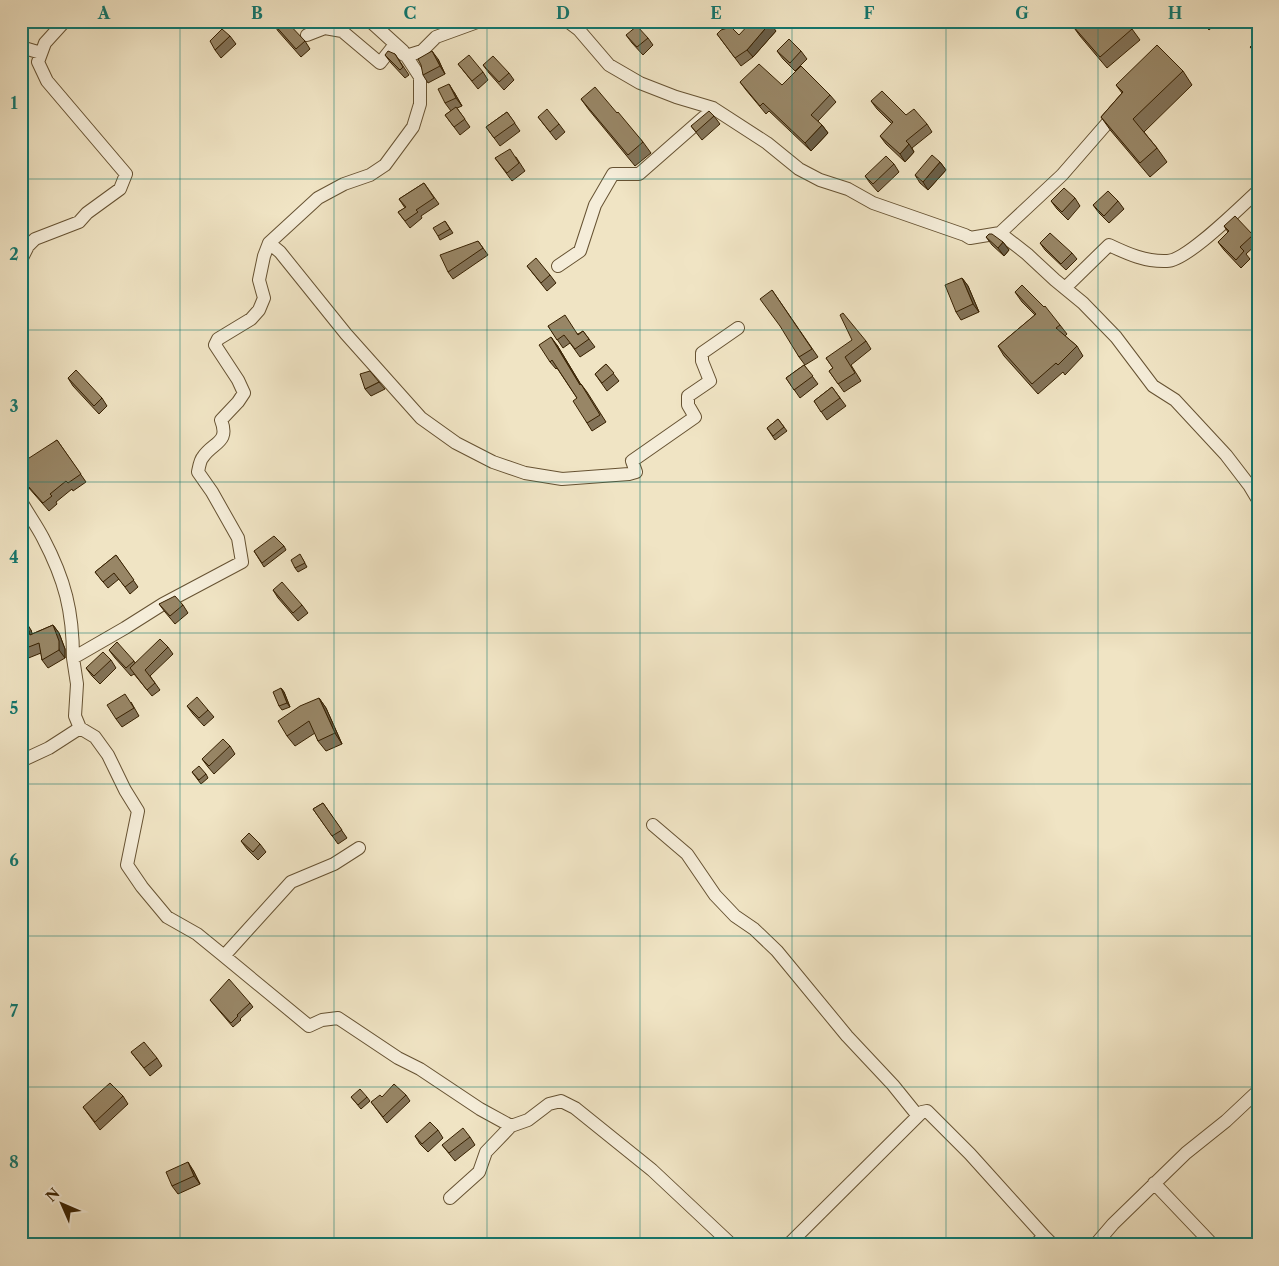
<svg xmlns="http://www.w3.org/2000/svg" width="1279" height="1266" font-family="'Libre Caslon Text',serif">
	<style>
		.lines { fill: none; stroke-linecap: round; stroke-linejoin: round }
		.street-casing { stroke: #665232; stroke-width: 14 }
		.street { stroke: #f5edd9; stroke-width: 12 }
		.wall { fill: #837358; stroke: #382101 }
		.shaded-wall { fill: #6a5e47; stroke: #382101 }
		.building { fill: #988666; stroke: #382101 }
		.grid { fill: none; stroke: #0f766e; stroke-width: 1; stroke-opacity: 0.55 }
		.neatline { fill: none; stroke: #0f766e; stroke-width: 2 }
		.grid-label { font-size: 16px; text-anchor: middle; font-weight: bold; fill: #0f766e }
	</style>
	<rect width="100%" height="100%" fill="#f0e4c4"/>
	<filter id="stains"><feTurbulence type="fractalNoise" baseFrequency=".004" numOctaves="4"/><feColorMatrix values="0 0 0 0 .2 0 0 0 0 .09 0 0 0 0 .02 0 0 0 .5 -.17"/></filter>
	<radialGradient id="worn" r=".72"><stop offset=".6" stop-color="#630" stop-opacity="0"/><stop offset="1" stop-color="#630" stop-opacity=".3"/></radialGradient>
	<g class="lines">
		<defs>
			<path id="street" d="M567 21 579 30 609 65 640 83 676 97 713 108 767 143 799 169 820 180 848 189 873 203 965 235 970 238 1000 233 1027 254 1055 280 1083 303 1116 337 1153 386 1175 400 1226 455 1249 485 1258 500
				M307 35 325 28 342 31 380 63 392 48 406 56 422 51 436 37 480 21
				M21 47 41 53
				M1000 233 1062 175 1116 113
				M269 243 280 252 346 334 421 418 456 443 493 462 525 473 562 479 629 474 636 472 632 461 695 417 688 405V396L710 381 702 361V353L738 328
				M21 260 28 246 35 239 79 222 87 213 120 189 126 174 47 81 38 62 45 43 65 21
				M558 266 580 251 595 205 613 174H639L704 117
				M1065 288 1109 245C1128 254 1146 262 1167 261 1187 261 1241 206 1258 191
				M21 501C28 514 37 526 43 538 65 580 73 611 73 658L125 628 163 604 242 562 238 538 212 492 198 472C199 467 200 460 203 457 213 442 230 443 221 420L238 402 244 393 238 380 215 345 218 339 251 319 259 310 264 298 259 280 264 256 269 243 318 198 344 184 370 175 385 165 413 127 420 104V77L403 51 370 21
				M73 658 77 684 75 716 80 728
				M21 761 49 748 80 728 95 737 108 755 125 790 138 811 127 865 142 887 167 917 197 934 224 956 291 882 334 864 359 848
				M653 825 687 854 715 895 735 916 754 929 777 951 847 1036 893 1085 918 1116
				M224 956 309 1026 322 1020 338 1018 398 1058 420 1069 480 1109 511 1126 528 1120 549 1104 561 1101 575 1108 652 1170 732 1245
				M1154 1183 1213 1245
				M450 1198 479 1172 486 1152 511 1126
				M788 1245 922 1112 927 1111 970 1154 1044 1236
				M1035 1245 1044 1236 1053 1245
				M1095 1245 1113 1224 1186 1153 1226 1121 1258 1091"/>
		</defs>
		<use href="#street" class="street-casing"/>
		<use href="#street" class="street"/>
	</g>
	<path class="wall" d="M606 21H617L611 27Z
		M1201 21H1219L1209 30Z
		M273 23 305 41 310 49 301 57 278 31Z
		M1072 25 1132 29 1140 40 1107 68 1080 36Z
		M776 31 753 57 741 66 717 34 739 35Z
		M626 35 648 38 653 45 643 55 632 43Z
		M230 36 236 44 221 58 215 50Z
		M777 51H801L807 59 795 71 783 59Z
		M395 54 409 75 405 78 391 63 385 55Z
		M438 59 445 74 428 83 423 75Z
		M458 64 483 72 488 80 478 89Z
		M483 65 509 73 514 80 504 90 489 73Z
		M1183 71 1192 85 1144 132 1157 148 1167 162 1150 177 1111 131 1101 117 1122 93 1116 85Z
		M740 82 782 85 830 95 836 102 818 121 822 125 828 133 811 151 769 111 766 114 746 90Z
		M454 92 462 106 457 108 470 127 460 135 445 115 451 111 445 103Z
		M581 99 617 113 643 142 651 153 635 166 589 110Z
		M871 101 927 124 932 132 912 148 914 152 905 162 886 144 880 136 892 124 877 109Z
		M507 112 520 131 500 146 486 127Z
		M714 116 720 124 702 140 691 126Z
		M538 117 559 124 565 132 556 140Z
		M516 157 525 171 512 181 495 158Z
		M940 162 946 170 928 190 920 183 915 175Z
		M894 164 899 172 878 192 870 183 865 176Z
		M424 183 439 204 421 216 422 218 410 228 398 212 405 208 399 199Z
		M1075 198 1080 206 1068 220 1057 209 1051 201Z
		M1118 201 1124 209 1109 223 1099 213 1093 205Z
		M445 221 453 233 440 240 438 236Z
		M1224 226 1253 235 1258 242V243L1246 254 1250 259 1241 268 1224 250 1218 242 1228 232Z
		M986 237 1003 242 1009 250 1004 256 992 245Z
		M478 241 488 255 453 279 448 272Z
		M1040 243 1072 253 1077 259 1066 270 1045 250Z
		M527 266 550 275 556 283 547 291Z
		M962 278 968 286 979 312 961 320 956 312Z
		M772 290 818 357 805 365 799 357Z
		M1015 292 1060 325 1067 334 1065 336 1077 346 1083 356 1065 375 1063 372 1038 394 1004 356 998 346 1035 315 1022 302Z
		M548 326 578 334 583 331 595 347 580 357 570 343 563 348Z
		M866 341 871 349 851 365 861 381 844 392 829 371 833 368 826 358Z
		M557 345 581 385V384L587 392 606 422 592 431 587 423 577 398 557 368 556 369 550 362Z
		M606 364 619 381 607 391 595 374Z
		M804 365 818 384 800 398 786 378Z
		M68 378 102 398 107 406 99 414 73 386Z
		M379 382 385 389 371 396 365 389Z
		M832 387 846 406 827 420 814 401Z
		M778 419 787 431 775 440 767 428Z
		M57 440 86 482 73 491 72 489 56 502 57 504 49 511 21 479V468Z
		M284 546 286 550 264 567 254 551Z
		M116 555 138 587 130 594 119 579 108 588 95 572Z
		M302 558 307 567 298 572 295 568Z
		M273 590 302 605 308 613 298 621 278 598Z
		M159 604 183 605 188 613 175 624 165 612Z
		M21 623 31 630 32 634 53 625 59 633 65 649V658L48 668 42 660 41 653 21 661Z
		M168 647 173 654 150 676 160 690 152 696 134 674 131 676 115 658 109 650 134 661 135 663Z
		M111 660 116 668 100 684 92 676 86 668Z
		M281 688 284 692 290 707 282 710 279 706Z
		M319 698 326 708 342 744 326 751 318 741 315 733 295 746 287 736Z
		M131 702 139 716 122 727 116 719Z
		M187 706 208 710 214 717 204 726 193 714Z
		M230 746 235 754 214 774 208 767 202 759Z
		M192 772 206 774 208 778 201 784Z
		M323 803 347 838 338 844 313 809Z
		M241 841 260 844 266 852 258 860 247 849Z
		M210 1000 250 1003 253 1007 240 1019 241 1020 233 1027Z
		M131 1052 157 1058 162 1066 150 1076Z
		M406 1095 410 1101 387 1123 371 1102 382 1097Z
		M123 1096 128 1104 100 1130 83 1107Z
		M351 1097H367L370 1101 361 1109Z
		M438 1130 443 1138 428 1152 420 1144 415 1136Z
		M470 1137 475 1145 455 1161 442 1145Z
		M193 1170 200 1184 178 1194 172 1186Z"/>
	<path class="shaded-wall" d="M770 23 776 31 753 57 747 50Z
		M432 51 438 59 445 74 440 66Z
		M449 84 454 92 462 106 456 98Z
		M822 125 828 133 811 151 805 143Z
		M909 144 914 152 905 162 900 154Z
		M940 162 946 170 928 190 923 182Z
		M1003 242 1009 250 1004 256 998 248Z
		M962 278 968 286 979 312 973 304Z
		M551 337 557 345 586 393 580 385Z
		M26 622 31 630 35 643 30 635Z
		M53 625 59 633 65 649V658L59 650Z
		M281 688 284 692 290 707 287 703Z
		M319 698 326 708 342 744 335 733Z
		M188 1162 193 1170 200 1184 194 1176Z"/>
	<path class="building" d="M275 21H286L305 41 296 49 273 23Z
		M752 21H768L770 23 747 50 735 58 717 34 721 30 731 27 739 35Z
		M1076 21H1125L1132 29 1100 57 1072 25Z
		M637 26 648 38 637 47 626 35Z
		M222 29 230 36 215 50 210 41Z
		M789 39 801 51 790 63 777 51Z
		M1258 40V56L1250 47Z
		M1157 45 1183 71 1133 119 1157 148 1140 163 1101 117 1123 92 1116 85Z
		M388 51 395 54 403 67 400 70 385 55Z
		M432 51 440 66 423 75 421 65 418 59Z
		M469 55 483 72 472 81 458 64Z
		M493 56 509 73 499 82 483 65Z
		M759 64 782 85 801 66 830 95 811 115 822 125 805 143 763 103 760 106 740 82Z
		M449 84 456 98 445 103 438 89Z
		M595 87 617 113 618 112 643 142 628 155 581 99Z
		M882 91 906 115 914 109 927 124 906 141 909 144 900 154 880 136 893 122 871 101Z
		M456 107 465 119 454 127 445 115Z
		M547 109 559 124 550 132 538 117Z
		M709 111 714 116 696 132 691 126Z
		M507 112 515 123 494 138 486 127Z
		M510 149 519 163 507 173 495 158Z
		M932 155 940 162 923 182 915 175Z
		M886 156 894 164 873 184 865 176Z
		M424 183 434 198 416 210 418 212 405 221 398 212 406 207 399 199Z
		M1064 188 1075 198 1062 212 1051 201Z
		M1108 191 1118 201 1104 216 1093 205Z
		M1235 216 1253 235 1240 247 1244 251 1236 260 1218 242 1229 231 1224 226Z
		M445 221 450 229 438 236 433 228Z
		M1050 233 1072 253 1061 264 1040 243Z
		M989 234H992L1003 242 998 248 986 237Z
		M478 241 483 248 448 272 440 255Z
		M536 258 550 275 541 283 527 266Z
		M962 278 973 304 956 312 945 285Z
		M1022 285 1044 307 1045 306 1060 325 1056 328 1077 346 1058 365 1056 363 1032 384 998 346 1036 314 1015 292Z
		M772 290 812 349 799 357 780 326 760 299Z
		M843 313 866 341 845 357 855 373 838 384 829 371 833 368 826 358 852 340 840 315Z
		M565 315 578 335 583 331 589 339 575 349 564 335 557 340 548 326Z
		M551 337 580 385 581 384 600 415 587 423 573 401 577 398 552 360 550 362 539 345Z
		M606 364 614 373 602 383 595 374Z
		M804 365 813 376 794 390 786 378Z
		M76 370 102 398 94 406 68 378Z
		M370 371 379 382 365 389 360 374Z
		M832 387 840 398 821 412 814 401Z
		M778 419 784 427 773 436 767 428Z
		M57 440 81 474 68 483 66 481 50 494 52 496 43 503 21 478V468L28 462 26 460Z
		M274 536 284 546 262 563 254 551Z
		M300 554 305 563 295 568 291 560Z
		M116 555 134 580 125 587 114 573 103 582 95 572Z
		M282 582 302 605 293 613 273 590Z
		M175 596 183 605 170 616 159 604Z
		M26 622 30 635 53 625 59 641V650L42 660 39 643 21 650V623Z
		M160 639 168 647 145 670 155 683 147 690 130 668Z
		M117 642 134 661 126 668 109 650Z
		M103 652 111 660 94 676 86 668Z
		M281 688 287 703 279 706 273 692Z
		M125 694 134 708 116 719 107 705Z
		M197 697 208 710 199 718 187 706Z
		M319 698 335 733 318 741 309 721 287 736 278 721 300 706Z
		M223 739 230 746 209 766 202 759Z
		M199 766 206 774 199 780 192 772Z
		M323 803 342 830 332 836 313 809Z
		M249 833 260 844 253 852 241 841Z
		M229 979 250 1003 237 1015 238 1016 231 1023 210 1000Z
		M144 1042 157 1058 144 1068 131 1052Z
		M110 1083 123 1096 95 1122 83 1107Z
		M394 1084 406 1095 383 1117 371 1102 380 1095 382 1097Z
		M360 1089 367 1097 358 1105 351 1097Z
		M430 1122 438 1130 422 1144 415 1136Z
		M463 1128 470 1137 449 1153 442 1145Z
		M188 1162 194 1176 172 1186 166 1172Z"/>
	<path class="grid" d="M180 21V1245M334 21V1245M487 21V1245M640 21V1245M792 21V1245M946 21V1245M1098 21V1245M21 179H1258M21 330H1258M21 482H1258M21 633H1258M21 784H1258M21 936H1258M21 1087H1258"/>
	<rect width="1279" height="1266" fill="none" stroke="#f0e4c4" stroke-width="55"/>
	<g transform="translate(62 1204) rotate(315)" stroke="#f5edd9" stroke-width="4" paint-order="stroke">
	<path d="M0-4L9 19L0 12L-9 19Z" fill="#382101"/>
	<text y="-8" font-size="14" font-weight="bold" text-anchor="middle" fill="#382101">N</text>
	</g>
	<rect x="28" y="28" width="1224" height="1210" class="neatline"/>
	<g class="grid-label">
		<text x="104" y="19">A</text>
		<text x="257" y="19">B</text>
		<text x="410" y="19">C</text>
		<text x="563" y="19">D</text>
		<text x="716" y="19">E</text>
		<text x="869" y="19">F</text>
		<text x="1022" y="19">G</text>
		<text x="1175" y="19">H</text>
		<text x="14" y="109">1</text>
		<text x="14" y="260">2</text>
		<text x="14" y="412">3</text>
		<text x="14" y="563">4</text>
		<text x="14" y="714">5</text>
		<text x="14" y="866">6</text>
		<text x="14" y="1017">7</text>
		<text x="14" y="1168">8</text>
	</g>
	<rect width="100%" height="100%" filter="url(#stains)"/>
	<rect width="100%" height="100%" fill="url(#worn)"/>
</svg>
